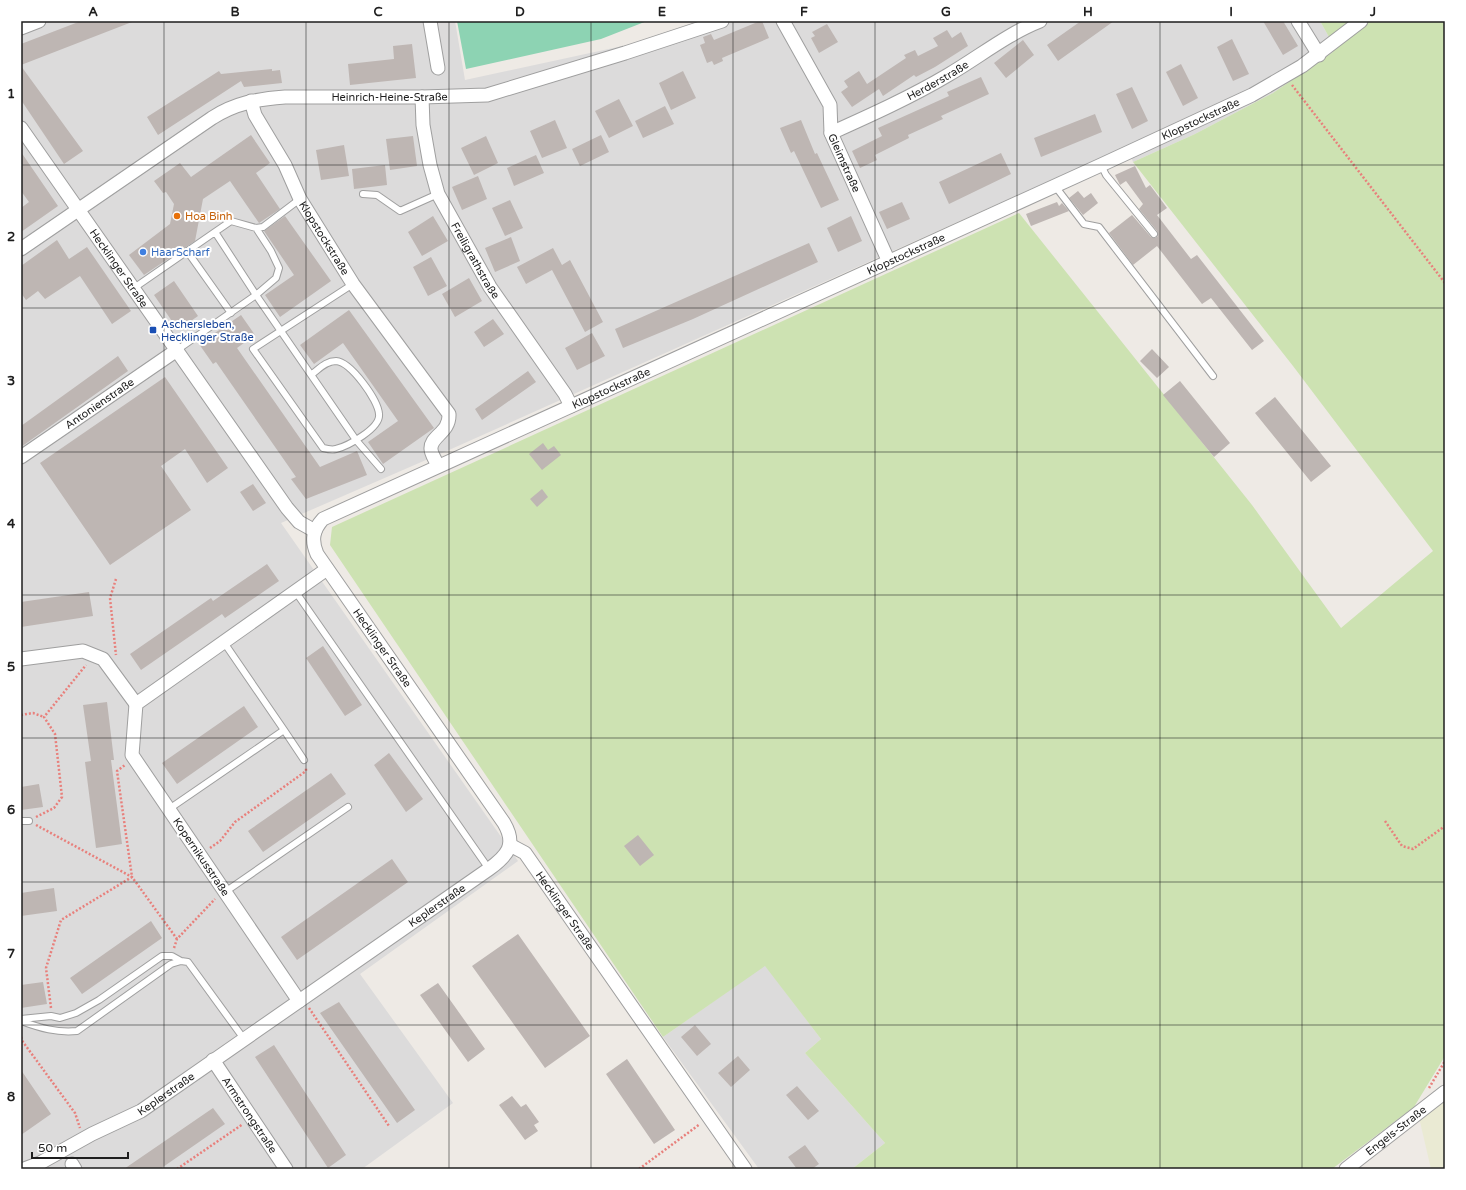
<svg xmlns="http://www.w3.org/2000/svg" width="1466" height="1190" font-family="'Varela Round',sans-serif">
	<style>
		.residential { fill: #dcdbdb }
		.farmland { fill: #eaead3 }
		.grass { fill: #cde2b2 }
		.pitch { fill: #8dd3b3 }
		.building { fill: #beb6b3 }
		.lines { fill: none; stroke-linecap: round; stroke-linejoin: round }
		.lane-casing { stroke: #9f9f9f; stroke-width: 8 }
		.street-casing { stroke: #9f9f9f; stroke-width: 15 }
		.path { stroke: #e8807c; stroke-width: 2.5; stroke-dasharray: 2 2; stroke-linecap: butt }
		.lane { stroke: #fff; stroke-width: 6 }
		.street { stroke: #fff; stroke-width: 13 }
		.grid { fill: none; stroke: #1e1e1e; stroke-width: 1; stroke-opacity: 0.55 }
		.food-dot { fill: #e8710a; stroke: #fff; stroke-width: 1.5 }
		.shop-dot { fill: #3f7fe0; stroke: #fff; stroke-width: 1.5 }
		.transit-dot { fill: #1a4fb4; stroke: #fff; stroke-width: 1.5 }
		.labels { text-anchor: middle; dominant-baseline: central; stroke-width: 4; stroke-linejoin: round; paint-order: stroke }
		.street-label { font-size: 11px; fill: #1e1e1e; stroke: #fff }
		.food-label { font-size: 11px; fill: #c56008; stroke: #fff; text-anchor: start }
		.shop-label { font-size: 11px; fill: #366cbe; stroke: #fff; text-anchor: start }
		.transit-label { font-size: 11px; fill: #164399; stroke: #fff; text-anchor: start }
		.neatline { fill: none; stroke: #1e1e1e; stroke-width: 1.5 }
		.grid-label { font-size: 13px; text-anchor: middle; font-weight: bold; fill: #1e1e1e }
	</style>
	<rect width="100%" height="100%" fill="#eeeae5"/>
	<path class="residential" d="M21 21H455L465 80 738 21H1320L1329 37 1334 52 1273 93 1195 134 1133 162 1127 146 449 450 281 523 518 861 360 974 453 1103 362 1169H21Z
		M765 965 821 1039 805 1053 885 1143 852 1169H759L663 1037Z"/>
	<path class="farmland" d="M1445 1092V1169H1431L1418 1113Z"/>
	<path class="grass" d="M1320 21H1445V1056L1414 1107 1332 1169H852L885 1143 805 1053 821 1039 765 966 663 1037 330 545 332 527 1019 213 1252 505 1341 628 1433 551 1293 366 1133 162 1195 134 1273 93 1333 52 1329 37Z"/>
	<path class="pitch" d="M457 21H647L601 39 466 69Z"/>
	<path class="building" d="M81 21 132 22 21 65V44Z
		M760 21H762L769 38 722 58 723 61 714 65 712 61 707 63 700 45 705 43 703 37 711 34 714 40Z
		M1081 21H1114L1058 61 1047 45Z
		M1263 21H1283L1298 46 1283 55Z
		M827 24 838 42 819 53 811 38 815 36 812 32Z
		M947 30 952 38 961 32 968 46 935 67 916 77 914 75 883 96 879 89 852 107 841 92 848 87 844 81 859 71 867 84 906 58 904 55 915 50 918 56 938 46 933 38Z
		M1232 39 1249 74 1233 81 1217 47Z
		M1023 40 1034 55 1006 78 994 63Z
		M412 44 416 78 350 85 348 64 394 59 393 46Z
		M1181 64 1198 98 1183 106 1166 72Z
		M21 66 83 151 64 164 21 100Z
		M272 69V71L280 70 282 83 244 87 241 81 158 135 147 117 219 71 221 74Z
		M683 71 696 98 671 110 659 83Z
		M981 77 989 94 941 116 943 119 908 135 909 138 875 155 877 160 860 168 852 151 882 136 878 128 949 96 947 92Z
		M1132 87 1148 121 1132 129 1116 94Z
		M619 99 633 126 609 138 595 111Z
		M665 106 674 124 643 138 635 121Z
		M1095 114 1102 132 1041 157 1034 138Z
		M555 120 567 148 542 158 530 131Z
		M801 120 815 154 817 153 839 200 821 208 794 151 791 153 780 128Z
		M251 135 270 163 256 173 280 209 259 223 230 181 203 199 195 241 144 275 129 255 170 224 174 204 166 192 163 193 154 181 180 163 191 177Z
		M601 135 609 152 580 166 572 149Z
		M413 136 417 166 390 170 386 139Z
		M486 136 498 163 474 175 461 148Z
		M344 145 349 176 321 180 316 150Z
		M21 152 58 206 21 232V208L29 202 21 191Z
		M1001 153 1011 174 949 204 939 182Z
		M536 155 544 173 514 186 507 168Z
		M385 165 387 185 354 189 352 169Z
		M1135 166 1146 188 1150 185 1167 208 1157 215 1191 259 1197 255 1264 341 1252 350 1211 298 1202 304 1157 246 1133 265 1109 233 1132 215 1151 237 1155 238 1158 236 1157 231 1139 209 1143 204 1126 181 1120 185 1115 175Z
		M478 176 487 199 462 210 452 187Z
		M1078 191 1084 198 1091 193 1098 203 1083 215 1069 198Z
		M510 200 523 228 505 236 492 208Z
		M902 202 910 219 887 229 879 212Z
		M1057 202 1059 206 1062 203 1069 211 1031 226 1026 214Z
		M285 216 331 281 280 317 265 295 294 275 264 231Z
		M433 216 448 241 422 256 408 232Z
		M851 216 862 241 838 252 827 228Z
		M511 237 520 261 495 272 485 248Z
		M57 240 69 259 87 247 131 311 112 324 80 276 45 299 38 291 26 300 21 293V266Z
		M809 243 818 262 693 319 623 348 615 329Z
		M553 248 562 265 570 260 603 322 585 332 552 270 526 284 517 267Z
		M431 257 447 286 428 296 413 267Z
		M469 278 482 301 455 317 442 294Z
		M174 281 198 316 178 330 154 295Z
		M349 310 434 428 383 464 368 442 398 421 343 343 314 364 300 345Z
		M241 315 255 335 237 348 320 467 357 451 367 475 306 499 291 479 296 477 216 362 213 364 199 344Z
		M493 319 504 334 484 347 474 332Z
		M592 333 605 356 577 370 565 348Z
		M1152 349 1169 367 1157 378 1140 361Z
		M118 356 128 371 21 447V426Z
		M528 371 536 382 482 420 475 409Z
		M165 377 228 468 207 483 185 449 161 466 191 510 110 565 40 463Z
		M1180 381 1230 443 1214 457 1163 395Z
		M1275 397 1331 466 1311 482 1255 413Z
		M543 443 548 450 554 446 561 455 542 470 529 454Z
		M253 484 266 503 253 511 240 492Z
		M542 489 548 497 537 507 530 499Z
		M267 564 279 581 225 618 222 614 141 670 130 654 211 598 213 601Z
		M89 592 93 616 21 627V602Z
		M323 646 362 705 345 716 306 658Z
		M107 702 114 760H111L122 844 96 848 85 762 91 761 83 705Z
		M244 706 258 727 177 784 162 763Z
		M389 753 423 799 406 812 374 765Z
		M331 773 346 794 263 852 248 831Z
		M39 784 43 807 21 810V787Z
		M638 835 654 855 640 866 624 846Z
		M392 859 408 882 297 960 281 937Z
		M54 888 57 911 21 916V893Z
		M151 921 162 938 82 994 70 978Z
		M518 934 590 1036 545 1068 472 966Z
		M43 982 47 1004 21 1008V985Z
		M438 983 485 1049 468 1062 420 995Z
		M339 1002 415 1110 397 1123 320 1013Z
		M695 1025 711 1044 697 1056 681 1037Z
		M274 1045 346 1155 328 1168 255 1057Z
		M738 1056 750 1070 731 1087 718 1073Z
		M627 1059 675 1130 654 1144 606 1074Z
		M21 1070 51 1114 21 1135Z
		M797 1086 819 1111 808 1120 786 1095Z
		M512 1096 521 1107 526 1104 539 1122 534 1125 538 1131 525 1140 499 1105Z
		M213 1108 225 1124 163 1167 160 1169H124Z
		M805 1145 819 1164 812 1169H797L788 1157Z"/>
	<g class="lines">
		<defs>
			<path id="lane" d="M1101 165 1106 175 1154 234
				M1055 186 1084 224 1099 227 1213 376
				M363 194 377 195 400 211 438 194
				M256 228 263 227 300 199
				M187 251 231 313
				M134 288 215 232
				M177 350 256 295 276 278 279 268 271 251 256 228 231 221 215 232 256 295 356 440 381 469
				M312 374C319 369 326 361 336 361 351 362 378 400 379 414 381 428 348 446 336 449 332 450 327 449 323 448L253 349 353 284
				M295 591 489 869
				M284 730 304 760
				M169 809 284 730 223 641
				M21 821H29
				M225 892 348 807
				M21 1019 51 1016 60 1018 76 1013 99 1000 162 956H172L181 961
				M21 1021C40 1028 57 1033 77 1031L171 964 181 961 188 962 244 1039"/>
			<g id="street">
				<path d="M430 21 438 68"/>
				<path id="s1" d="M783 21 830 105 831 133 889 262"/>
				<path d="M1298 21 1319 55"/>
				<path d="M21 28 39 21"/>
				<path id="s2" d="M422 97 423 125 430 165 438 194 490 287 565 394 571 406"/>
				<path id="s3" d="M251 101 255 115 285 165 300 199 353 284 449 414C450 433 430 436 431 449 431 454 436 461 438 466"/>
				<path id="s4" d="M21 128 287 508 299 522 315 531"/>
				<path id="s5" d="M831 133C871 115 911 97 948 75 979 57 1007 34 1040 21"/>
				<path id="s6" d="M21 249 212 118C235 103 258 99 285 97H422L487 95 625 53 722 21"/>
				<path id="s7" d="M21 457 177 350"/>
				<path d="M21 659 83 651 103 659 136 704"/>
				<path id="s8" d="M510 845 525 853 745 1169"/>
				<path d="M299 1001 132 755 136 704 327 569"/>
				<path id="s9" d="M213 1060 286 1169"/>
				<path d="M72 1164 75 1169"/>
				<path id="s10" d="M24 1169 40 1163 92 1134 141 1111 489 869C507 856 517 845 504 823L317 554C311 540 313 530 323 519L1101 165 1252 95 1302 66 1361 21"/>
				<path id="s11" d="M1346 1169 1445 1092"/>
			</g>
		</defs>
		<use href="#lane" class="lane-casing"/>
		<use href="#street" class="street-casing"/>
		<path class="path" d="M1292 85 1445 283
			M116 579 110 598 116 655
			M21 715 33 713 44 717
			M36 817 54 808 62 797 55 734 44 717 86 665
			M1385 821 1402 846 1413 849 1445 826
			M36 825 132 877 177 939
			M210 848 220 841 235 822 306 771V768
			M174 948 177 939 215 899
			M51 1008 46 968 61 920 132 877 117 771 125 765
			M309 1008 389 1126
			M21 1037 23 1042 75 1113 80 1128
			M1429 1088 1445 1061
			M177 1169 243 1124
			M639 1169 700 1124"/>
		<use href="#lane" class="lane"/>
		<use href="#street" class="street"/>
	</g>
	<path class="grid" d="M164 21V1169M306 21V1169M449 21V1169M591 21V1169M733 21V1169M875 21V1169M1017 21V1169M1160 21V1169M1302 21V1169M21 165H1445M21 308H1445M21 452H1445M21 595H1445M21 738H1445M21 882H1445M21 1025H1445"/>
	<circle class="food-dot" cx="177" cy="216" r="4"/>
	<circle class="shop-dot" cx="143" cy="252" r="4"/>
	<rect class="transit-dot" x="149" y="326" width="8" height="8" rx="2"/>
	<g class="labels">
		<g class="street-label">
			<text stroke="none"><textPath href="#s5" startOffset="119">Herderstraße</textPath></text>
			<text stroke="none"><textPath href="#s6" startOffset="413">Heinrich-Heine-Straße</textPath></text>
			<text stroke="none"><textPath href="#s10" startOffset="1940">Klopstockstraße</textPath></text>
			<text stroke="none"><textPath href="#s1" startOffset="157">Gleimstraße</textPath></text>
			<text stroke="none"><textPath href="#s3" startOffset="156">Klopstockstraße</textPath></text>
			<text stroke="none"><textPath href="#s10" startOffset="1616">Klopstockstraße</textPath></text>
			<text stroke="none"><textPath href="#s2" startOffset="175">Freiligrathstraße</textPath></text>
			<text stroke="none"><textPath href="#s4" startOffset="171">Hecklinger Straße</textPath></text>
			<text stroke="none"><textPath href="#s10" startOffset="1292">Klopstockstraße</textPath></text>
			<text stroke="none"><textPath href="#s7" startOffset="95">Antonienstraße</textPath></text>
			<text transform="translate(382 648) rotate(55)">Hecklinger Straße</text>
			<text transform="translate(201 857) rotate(56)">Kopernikusstraße</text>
			<text stroke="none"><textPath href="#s10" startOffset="491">Keplerstraße</textPath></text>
			<text stroke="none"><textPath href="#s8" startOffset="87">Hecklinger Straße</textPath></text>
			<text stroke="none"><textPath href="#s10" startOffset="161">Keplerstraße</textPath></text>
			<text stroke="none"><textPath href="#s9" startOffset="66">Armstrongstraße</textPath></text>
			<text stroke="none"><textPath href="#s11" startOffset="63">Engels-Straße</textPath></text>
		</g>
		<g class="food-label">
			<text x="185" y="216">Hoa Binh</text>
		</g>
		<g class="shop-label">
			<text x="151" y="252">HaarScharf</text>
		</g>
		<g class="transit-label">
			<text x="161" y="324">Aschersleben,<tspan x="161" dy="13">Hecklinger Straße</tspan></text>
		</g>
	</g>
	<rect width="1466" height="1190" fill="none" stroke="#ffffff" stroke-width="44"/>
	<path d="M32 1152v6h96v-6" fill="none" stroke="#1e1e1e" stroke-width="2"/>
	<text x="38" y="1152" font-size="12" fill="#1e1e1e" stroke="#ffffff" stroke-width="3" paint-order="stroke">50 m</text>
	<rect x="22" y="22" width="1422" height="1146" class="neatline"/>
	<g class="grid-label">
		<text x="93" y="16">A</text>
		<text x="235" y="16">B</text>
		<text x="378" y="16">C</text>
		<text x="520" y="16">D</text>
		<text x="662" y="16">E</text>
		<text x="804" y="16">F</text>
		<text x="946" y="16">G</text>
		<text x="1088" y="16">H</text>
		<text x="1231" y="16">I</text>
		<text x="1373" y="16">J</text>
		<text x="11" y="98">1</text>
		<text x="11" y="241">2</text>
		<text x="11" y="385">3</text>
		<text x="11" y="528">4</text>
		<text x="11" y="671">5</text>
		<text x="11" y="814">6</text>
		<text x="11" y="958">7</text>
		<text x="11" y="1101">8</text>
	</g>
</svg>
